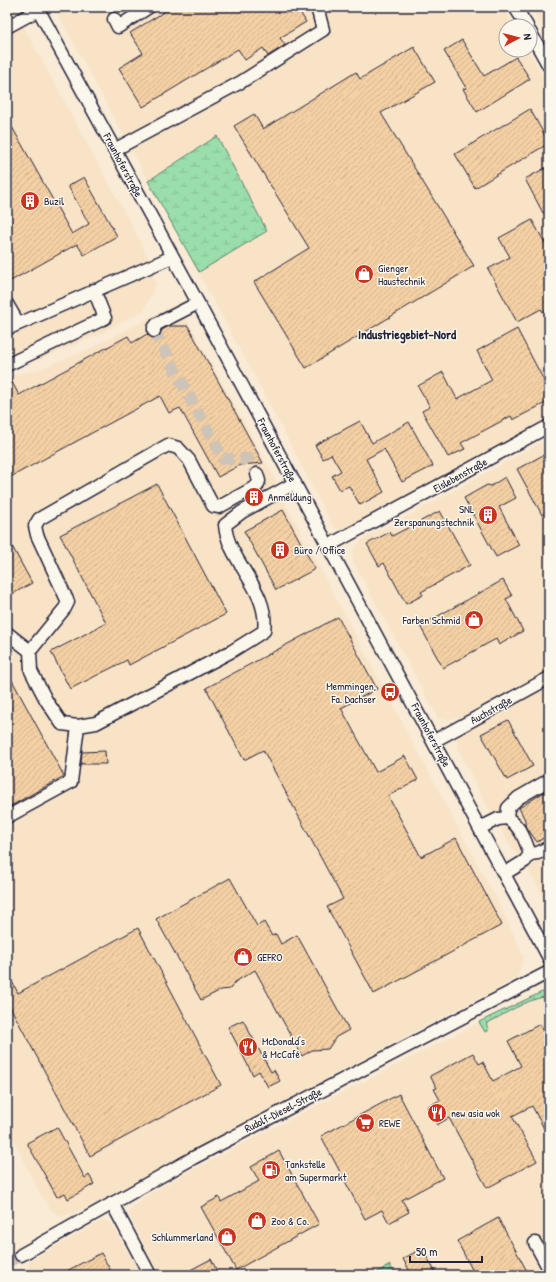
<svg xmlns="http://www.w3.org/2000/svg" width="556" height="1282" font-family="'Patrick Hand',sans-serif">
	<style>
		.built { fill: #f8e3c7 }
		.grass { fill: url(#grass-dots); stroke: #5e8073 }
		.wetland { fill: url(#wetland-marsh); stroke: #5e8073 }
		.building { fill: url(#building-hatch); stroke: #22223b }
		.lines { fill: none; stroke-linecap: round; stroke-linejoin: round }
		.minor-tunnel { stroke: #cec3b7; stroke-width: 12; stroke-dasharray: 12 6; stroke-linecap: butt }
		.minor-casing { stroke: #22223b; stroke-width: 15 }
		.minor { stroke: #fbf7ec; stroke-width: 12 }
		.labels { text-anchor: middle; dominant-baseline: central; stroke-width: 3; stroke-linejoin: round; paint-order: stroke }
		.street-label { font-size: 11px; fill: #22223b; stroke: #fbf7ec }
		.poi-label { font-size: 11px; fill: #22223b; stroke: #fbf7ec; text-anchor: start }
		.quarter-label { font-size: 13px; font-weight: bold; fill: #22223b; stroke: #fbf7ec }
	</style>
	<defs>
		<pattern id="grass-dots" width="8" height="8" patternUnits="userSpaceOnUse"><rect width="8" height="8" fill="#9adfab"/><path d="M2 2h.1M6 6h.1" fill="none" stroke="#84bf94" stroke-width="1.8" stroke-linecap="round"/></pattern>
		<pattern id="wetland-marsh" width="20" height="14" patternUnits="userSpaceOnUse"><rect width="20" height="14" fill="#9adfab"/><path d="M1 5h8M5 5V1M11 12h8M15 12V8" fill="none" stroke="#84bf94"/></pattern>
		<pattern id="building-hatch" width="6" height="6" patternUnits="userSpaceOnUse"><rect width="6" height="6" fill="#f4d0a4"/><path d="M-1 1l2-2M0 6l6-6M5 7l2-2" fill="none" stroke="#d1b28e"/></pattern>
	</defs>
	<rect width="100%" height="100%" fill="#f9ebd6"/>
	<filter id="ink" filterUnits="userSpaceOnUse"><feTurbulence type="fractalNoise" baseFrequency=".025" numOctaves="2"/><feDisplacementMap in="SourceGraphic" scale="8" xChannelSelector="R" yChannelSelector="G"/><feConvolveMatrix kernelMatrix="1 2 1 2 8 2 1 2 1" color-interpolation-filters="sRGB"/></filter>
	<g filter="url(#ink)">
		<path class="built" d="M7 7H13L139 239 150 263 156 284 144 310 102 333 45 357 7 370Z
			M54 7H503L514 26H506V50H528L549 87V419L360 522 343 529H337L333 526 262 390Z
			M531 7H549V30L542 26Z
			M172 306 181 309 273 475 282 497 500 906 524 957 518 976 496 990 425 1026 90 1206 72 1214 61 1216 52 1211 40 1194 7 1127V378L15 375 37 370 90 349Z
			M549 438V672L463 716 445 720 438 718 353 561 352 551 361 540 406 517Z
			M549 684V908L536 883 510 845 486 804 457 747V738L466 730Z
			M542 992 549 994V1275H159L129 1215V1211L132 1207 143 1198 177 1178 265 1132 529 997Z
			M105 1221 111 1223 117 1232 140 1275H30L28 1264 30 1261 98 1223Z"/>
		<path class="grass" d="M542 992 549 994V1000L544 997C526 1000 503 1015 486 1024L489 1030 485 1032 479 1022Z
			M390 1265 395 1275H372Z"/>
		<path class="wetland" d="M217 136 267 231 199 272 148 181Z"/>
		<path class="building" d="M172 7H297L306 22 280 38 285 45 268 56 263 48 245 60 238 49 143 107 119 68 143 53 130 33Z
			M462 40 484 76 516 57 530 79 477 112 463 89 466 88 444 51Z
			M414 47 435 82 381 113 474 266 306 368 254 282 309 248 234 126 254 114 263 129 356 72 360 79Z
			M530 109 549 143 475 188 455 154Z
			M7 118 72 234 89 224 68 186 84 177 117 236 84 255 77 244 7 283Z
			M549 166V210L543 213 525 179Z
			M532 220 549 250V308L543 312 541 309 517 322 488 269 510 257 499 238Z
			M169 326H188L263 463 240 465 218 477 180 408 169 413 160 396 7 479V373L19 395 128 336 132 343 147 334 154 338 160 335 162 330Z
			M517 329 549 390V401L513 420 511 416 461 443 465 449 448 457 422 411 430 407 418 386 443 372 457 399 492 380 477 351Z
			M360 421 372 443 409 422 433 466 402 482 384 449 366 459 384 492 360 505 349 486 340 490 332 476 341 471 331 454 323 459 315 445Z
			M549 452V511L542 515 517 469Z
			M505 477 516 498 499 507 519 545 496 557 464 498 487 485 491 486Z
			M157 484 226 614 129 665 127 660 70 689 51 652 106 623 60 535Z
			M283 510 315 569 276 590 244 531Z
			M440 511 470 565 421 592 423 595 406 604 384 563 379 566 367 544 390 532 392 536Z
			M7 537 32 583 7 597Z
			M503 580 512 596 506 599 523 631 499 645 496 639 443 668 420 626Z
			M338 617 377 689 341 708 376 772 405 756 418 780 388 796 421 857 456 838 502 925 374 994 327 907 343 899 263 750 244 760 206 688Z
			M7 671 64 776 7 808Z
			M508 720 533 766 507 780 481 734Z
			M105 751 106 764H81L82 752Z
			M549 789V835L537 842 525 825V820L519 808Z
			M230 878 257 926 264 922 272 936 276 934 281 944 297 935 349 1030 336 1037 328 1049 312 1050 302 1056 255 970 235 982 230 989 221 990 201 1000 156 919Z
			M138 928 221 1085 90 1156 7 1001V972L18 993Z
			M243 1020 271 1072 274 1070 280 1081 268 1087 259 1071 253 1075 228 1027Z
			M540 1024 549 1040V1138L532 1106 512 1116 537 1161 487 1188 449 1118 437 1125 427 1107 440 1100 434 1089 437 1088 430 1076 473 1053 479 1064 483 1062 493 1081 521 1066 508 1041Z
			M399 1094 443 1178 402 1200 409 1212 389 1223 382 1210 365 1219 321 1136Z
			M57 1127 85 1178 89 1175 94 1184 68 1199 65 1193 57 1197 27 1143Z
			M279 1151 319 1224 236 1270 201 1207 219 1197 221 1202 259 1181 251 1167Z
			M498 1218 514 1247 529 1275H475L457 1241Z
			M422 1248 437 1275H412L403 1259Z
			M101 1253 113 1275H59Z
			M211 1259 219 1275H181Z"/>
		<g class="lines">
			<path class="minor-tunnel" d="M154 331 223 459H248L257 474
				M7 1262 21 1255"/>
			<defs>
				<path id="minor" d="M37 7 198 303 549 958
					M515 7 527 26
					M114 19 118 27 149 7
					M7 27 38 10
					M530 32 549 66
					M114 150 241 82 323 30 317 7
					M7 304 18 323
					M7 329 172 257
					M154 331V328L157 324 198 303
					M7 365 105 318 94 290
					M328 546 549 426
					M7 633 30 651 65 608 68 602 37 535 35 526 39 519 168 445 178 448 189 460 213 506 219 507 257 486 259 481 257 474
					M30 651 31 671 46 700 62 724 78 726 96 723 232 651 264 631C270 590 228 562 225 525L242 512 295 483
					M434 741 549 678
					M7 817 71 782 78 726
					M507 818 508 808 518 798 549 780
					M480 828 498 819 507 818C520 826 525 839 530 854L525 861 504 874
					M530 854 538 853 549 847
					M112 1203 150 1275
					M535 1243 549 1269
					M21 1255 193 1158 549 972"/>
			</defs>
			<use href="#minor" class="minor-casing"/>
			<use href="#minor" class="minor"/>
		</g>
	</g>
	<defs>
		<symbol id="building-disc" viewBox="-11 -11 22 22"><circle r="9.5" fill="#c8321e" stroke="#fbf7ec"/><path d="M-4-6H4V6H1V3H-1V6H-4ZM-2.5-4.3h1.7v1.8h-1.7ZM.8-4.3h1.7v1.8H.8ZM-2.5-1h1.7V.8h-1.7ZM.8-1h1.7V.8H.8Z" fill="#fff"/></symbol>
		<symbol id="shop-disc" viewBox="-11 -11 22 22"><circle r="9.5" fill="#c8321e" stroke="#fbf7ec"/><path d="M-5-2.5h2.3a2.7 3.5 0 0 1 5.4 0H5L5.5 6h-11ZM-1.5-2.5h3a1.5 2.3 0 0 0-3 0Z" fill="#fff"/></symbol>
		<symbol id="bus-disc" viewBox="-11 -11 22 22"><circle r="9.5" fill="#c8321e" stroke="#fbf7ec"/><path d="M-5-6H5V4H4V6H2V4H-2V6H-4V4H-5ZM-3.5-4V0h7V-4ZM-3.5 1.2v1.5H-2V1.2ZM2 1.2v1.5H3.5V1.2Z" fill="#fff"/></symbol>
		<symbol id="restaurant-disc" viewBox="-11 -11 22 22"><circle r="9.5" fill="#c8321e" stroke="#fbf7ec"/><path d="M-5-6h1v4h1v-4h1v4h1v-4h1v5L-1.5 .5V6h-2V.5L-5-1ZM5-6V6H3V1.5H1.5Q1.5-4 5-6Z" fill="#fff"/></symbol>
		<symbol id="supermarket-disc" viewBox="-11 -11 22 22"><circle r="9.5" fill="#c8321e" stroke="#fbf7ec"/><path d="M-6-5.5h2.5l.6 2H6L4.5 2H-2.5L-4.4-4H-6ZM-1.5 3.2a1.3 1.3 0 1 0 .1 0ZM3 3.2a1.3 1.3 0 1 0 .1 0Z" fill="#fff"/></symbol>
		<symbol id="fuel-disc" viewBox="-11 -11 22 22"><circle r="9.5" fill="#c8321e" stroke="#fbf7ec"/><path d="M-5.5-6h7V0h2V4h1.3V-2.5L3-4.5l.8-.8L6-3V5H2.5V1h-1V6h-7ZM-4.2-4.7v3.2H.2V-4.7Z" fill="#fff"/></symbol>
	</defs>
	<g fill-rule="evenodd">
		<use href="#building-disc" x="19" y="190" width="22" height="22"/>
		<use href="#shop-disc" x="353" y="263" width="22" height="22"/>
		<use href="#building-disc" x="243" y="486" width="22" height="22"/>
		<use href="#building-disc" x="477" y="504" width="22" height="22"/>
		<use href="#building-disc" x="269" y="539" width="22" height="22"/>
		<use href="#shop-disc" x="463" y="609" width="22" height="22"/>
		<use href="#bus-disc" x="379" y="681" width="22" height="22"/>
		<use href="#shop-disc" x="232" y="946" width="22" height="22"/>
		<use href="#restaurant-disc" x="237" y="1036" width="22" height="22"/>
		<use href="#restaurant-disc" x="426" y="1102" width="22" height="22"/>
		<use href="#supermarket-disc" x="354" y="1112" width="22" height="22"/>
		<use href="#fuel-disc" x="260" y="1159" width="22" height="22"/>
		<use href="#shop-disc" x="246" y="1210" width="22" height="22"/>
		<use href="#shop-disc" x="216" y="1226" width="22" height="22"/>
	</g>
	<g class="labels">
		<g class="street-label">
			<text transform="translate(123 165) rotate(62)">Fraunhoferstraße</text>
			<text transform="translate(277 450) rotate(62)">Fraunhoferstraße</text>
			<text transform="translate(460 475) rotate(-29)">Eislebenstraße</text>
			<text transform="translate(491 710) rotate(-29)">Auchstraße</text>
			<text transform="translate(431 735) rotate(62)">Fraunhoferstraße</text>
			<text transform="translate(283 1110) rotate(-27)">Rudolf-Diesel-Straße</text>
		</g>
		<g class="poi-label">
			<text x="44" y="201">Buzil</text>
			<text x="378" y="268">Gienger<tspan x="378" dy="13">Haustechnik</tspan></text>
			<text x="268" y="497">Anmeldung</text>
			<text x="474" y="509" text-anchor="end">SNL<tspan x="474" dy="13">Zerspanungstechnik</tspan></text>
			<text x="294" y="550">Büro / Office</text>
			<text x="460" y="620" text-anchor="end">Farben Schmid</text>
			<text x="376" y="686" text-anchor="end">Memmingen,<tspan x="376" dy="13">Fa. Dachser</tspan></text>
			<text x="257" y="957">GEFRO</text>
			<text x="262" y="1041">McDonald's<tspan x="262" dy="13">&amp; McCafé</tspan></text>
			<text x="451" y="1113">new asia wok</text>
			<text x="379" y="1123">REWE</text>
			<text x="285" y="1164">Tankstelle<tspan x="285" dy="13">am Supermarkt</tspan></text>
			<text x="271" y="1221">Zoo &amp; Co.</text>
			<text x="213" y="1237" text-anchor="end">Schlummerland</text>
		</g>
		<g class="quarter-label">
			<text x="407" y="334">Industriegebiet-Nord</text>
		</g>
	</g>
	<rect width="556" height="1282" fill="none" stroke="#fbf7ec" stroke-width="24"/>
	<rect x="12" y="12" width="532" height="1258" fill="none" stroke="#22223b" stroke-width="1.5" filter="url(#ink)"/>
	<g transform="translate(518 38) rotate(83)"><circle r="19" fill="#fbf7ec" stroke="#a4a2a5"/>
	<path d="M0-3L7 15L0 10L-7 15Z" fill="#c8321e"/>
	<text y="-6" font-size="11" font-weight="bold" text-anchor="middle" fill="#22223b">N</text>
	</g>
	<path d="M410 1256v6h72v-6" fill="none" stroke="#22223b" stroke-width="2"/>
	<text x="416" y="1256" font-size="12" fill="#22223b" stroke="#fbf7ec" stroke-width="3" paint-order="stroke">50 m</text>
</svg>
